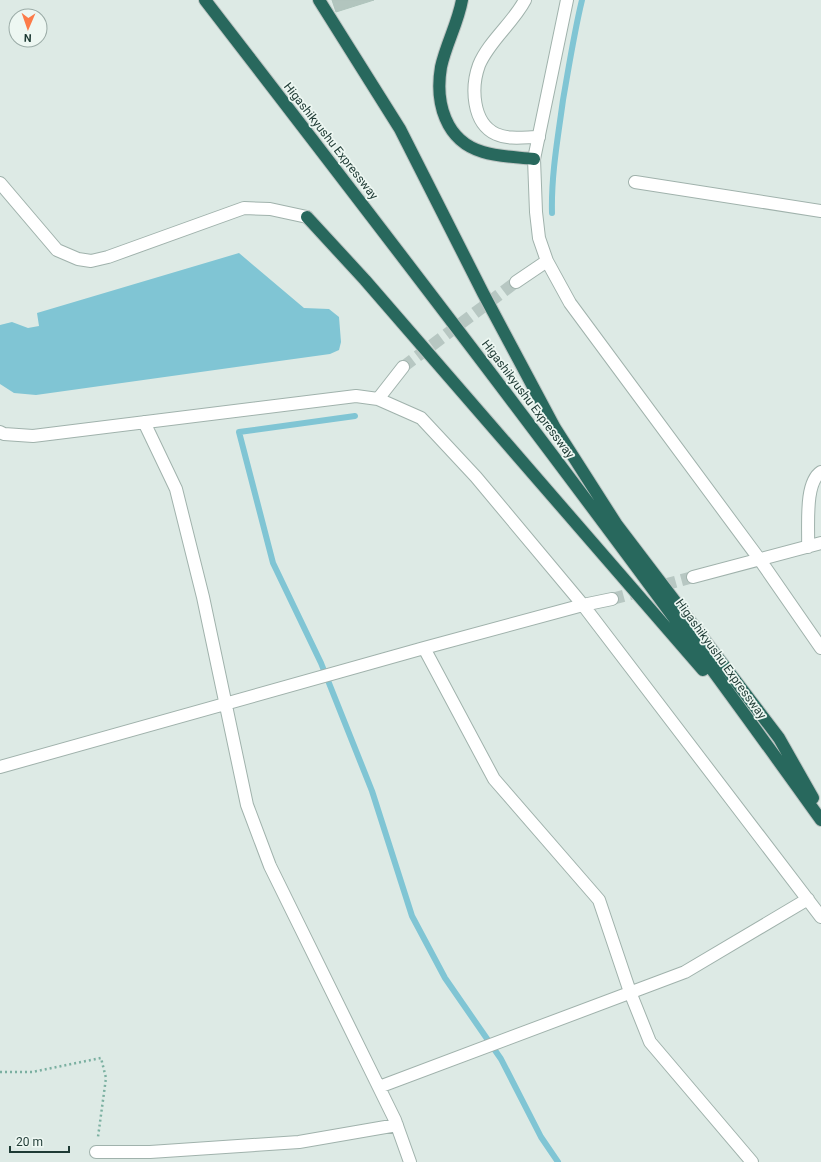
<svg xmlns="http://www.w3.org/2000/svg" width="821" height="1162" font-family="Roboto,sans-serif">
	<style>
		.water { fill: #80c5d4 }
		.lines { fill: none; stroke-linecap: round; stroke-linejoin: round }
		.stream { stroke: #80c5d4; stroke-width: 6 }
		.building { fill: #b2c5be; stroke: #afc4bc }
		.minor-tunnel { stroke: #b7c7c2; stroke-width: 12; stroke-dasharray: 12 6; stroke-linecap: butt }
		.service-casing { stroke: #a0b2ac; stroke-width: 14 }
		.minor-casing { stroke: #a0b2ac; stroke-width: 14 }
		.motorway-casing { stroke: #bcc4c2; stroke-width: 14 }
		.path { stroke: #7bb0a1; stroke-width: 2.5; stroke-dasharray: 2 3; stroke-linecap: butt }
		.service { stroke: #fff; stroke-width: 12 }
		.minor { stroke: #fff; stroke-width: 12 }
		.motorway { stroke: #28685d; stroke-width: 12 }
		.labels { text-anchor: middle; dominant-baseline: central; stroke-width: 3.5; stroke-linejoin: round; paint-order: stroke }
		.street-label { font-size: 12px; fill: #1e3a34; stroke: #edf7f2 }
	</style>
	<rect width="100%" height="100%" fill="#ddeae5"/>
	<path class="water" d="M239 253 304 308 329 309 339 317 341 342 339 350 330 354 36 395 14 393 0 384V325L12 322 28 328 39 326 37 313Z"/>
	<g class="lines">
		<path class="stream" d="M552 213C551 175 558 137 563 100 569 66 574 33 582 0
			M355 416 239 432 273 563 321 663 372 791 412 916 445 978 501 1059 541 1137 558 1162"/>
	</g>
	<path class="building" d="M332 0H374L336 12Z"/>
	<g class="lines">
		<path class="minor-tunnel" d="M403 367 516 282
			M612 599 693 577"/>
		<defs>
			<path id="service" d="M525 0C513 23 489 41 479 65 471 87 472 123 496 134 509 140 525 137 539 137
				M0 183 57 250 78 259 91 261 108 257 244 208 270 209 307 217"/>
			<path id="minor" d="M567 0 534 159 536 212 539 238 547 261 570 303 760 560 821 648
				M635 182 821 211
				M516 282 547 261
				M378 399 403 367
				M144 422 176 489 203 597 247 805 270 866 395 1120 410 1162
				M0 432 4 434 33 436 356 396 378 399 421 418 476 477 583 605 821 917
				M808 547C809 527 804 483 821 472
				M693 577 821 543
				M424 648 494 779 599 900 630 992 650 1042 752 1162
				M0 767 424 648 583 605 612 599
				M379 1087 685 972 808 899
				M96 1152H150L299 1142 397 1125"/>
			<path id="motorway" d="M205 0C414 271 622 542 821 820
				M319 0 400 129 483 293 555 428 617 525 779 738 813 798
				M462 0C458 23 446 44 441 67 435 102 445 141 483 152 499 157 517 157 534 159
				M307 217 365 280 703 670"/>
		</defs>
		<use href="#service" class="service-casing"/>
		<use href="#minor" class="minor-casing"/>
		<use href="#motorway" class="motorway-casing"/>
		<path class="path" d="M0 1072H32L101 1058 106 1078 98 1137"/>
		<use href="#service" class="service"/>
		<use href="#minor" class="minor"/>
		<use href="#motorway" class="motorway"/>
	</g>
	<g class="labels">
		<g class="street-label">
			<text transform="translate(331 141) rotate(52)">Higashikyushu Expressway</text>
			<text transform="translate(528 399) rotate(53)">Higashikyushu Expressway</text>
			<text transform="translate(721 659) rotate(54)">Higashikyushu Expressway</text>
		</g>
	</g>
	<g transform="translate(28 28) rotate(182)"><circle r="19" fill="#edf7f2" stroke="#9aaba6"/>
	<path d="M0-3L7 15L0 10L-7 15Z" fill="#fc7b49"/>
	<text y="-6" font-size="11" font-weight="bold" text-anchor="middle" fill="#1e3a34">N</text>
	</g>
	<path d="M10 1146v6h59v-6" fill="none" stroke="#1e3a34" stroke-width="2"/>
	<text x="16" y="1146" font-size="12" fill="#1e3a34" stroke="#edf7f2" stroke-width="3" paint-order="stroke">20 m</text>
</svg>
